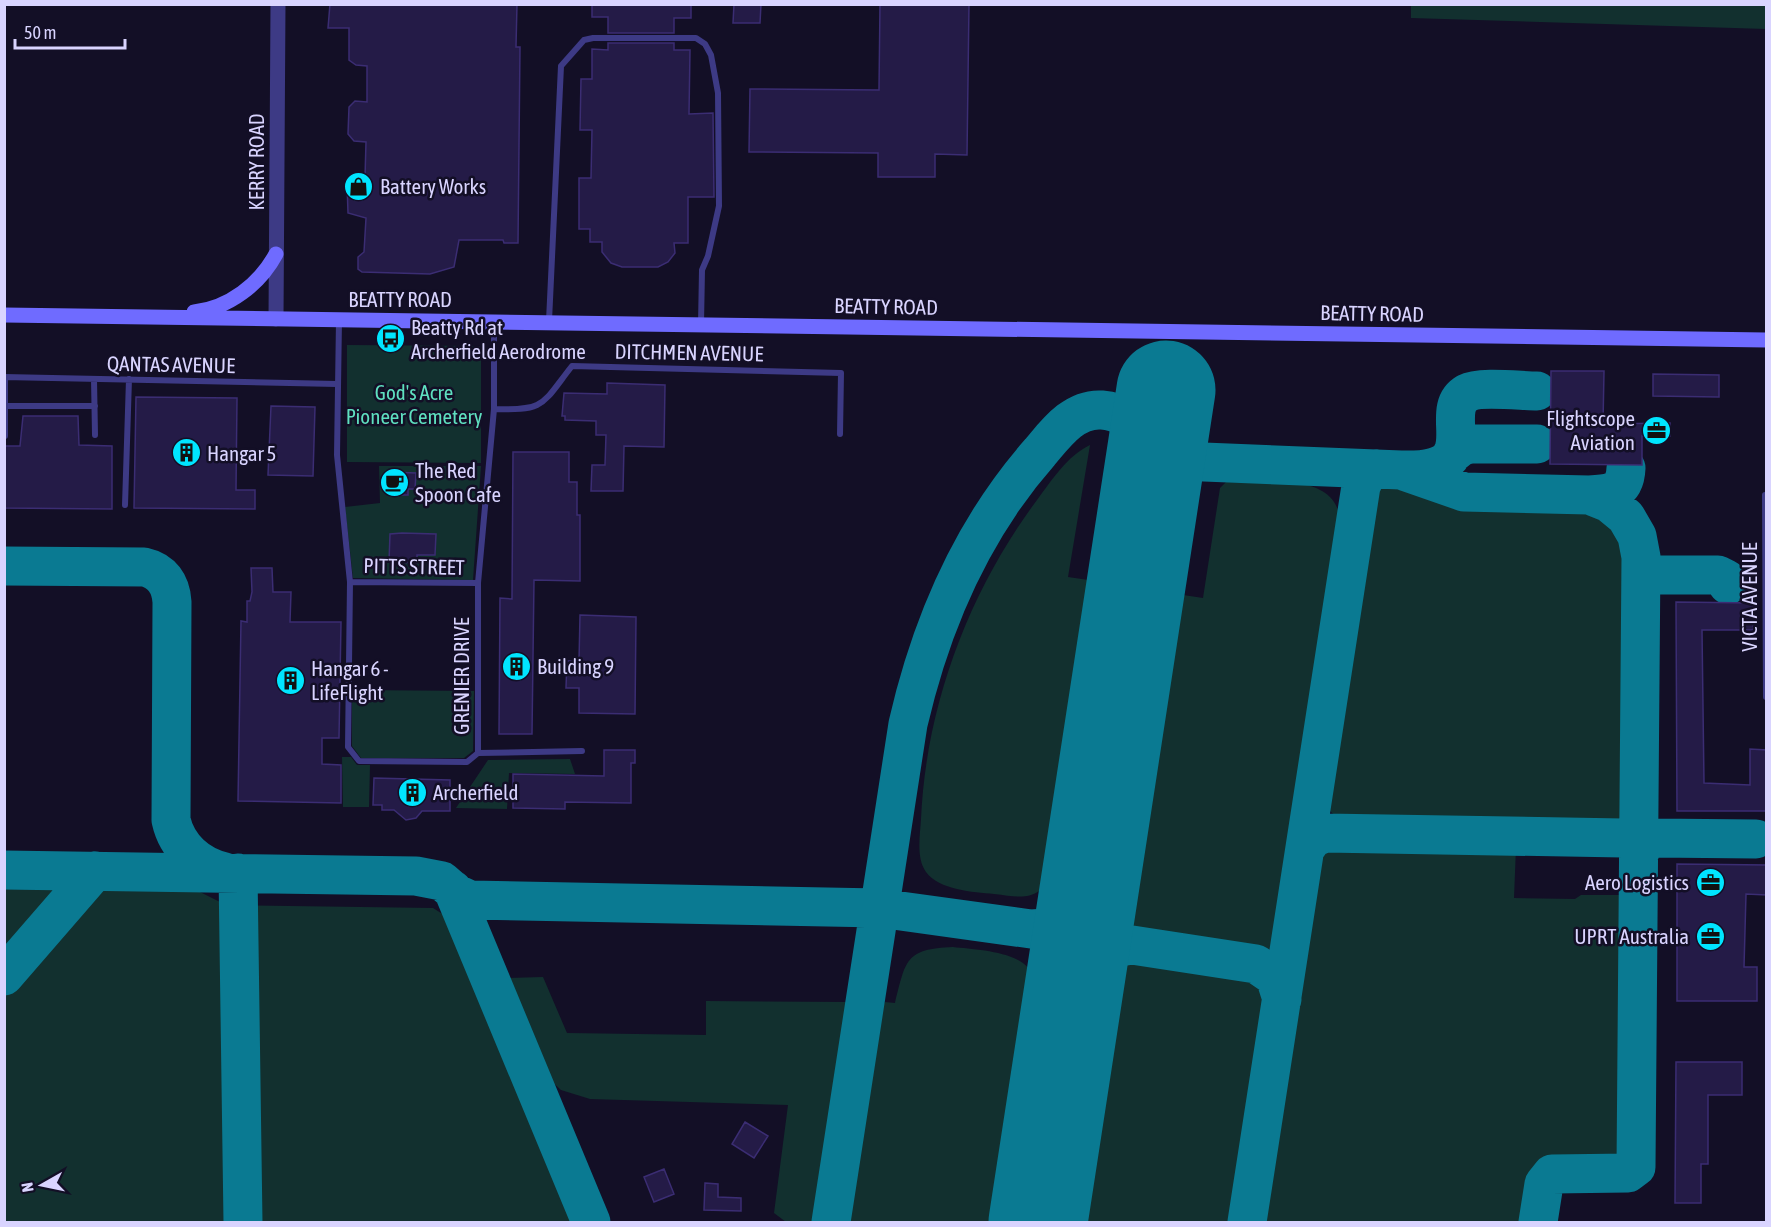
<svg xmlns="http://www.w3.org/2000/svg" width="1771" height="1227" font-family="'Asap Condensed',sans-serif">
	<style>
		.green { fill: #12302f }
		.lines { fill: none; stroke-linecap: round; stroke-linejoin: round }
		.taxiway { stroke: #0a7a92; stroke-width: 39 }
		.runway { stroke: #0a7a92; stroke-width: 99 }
		.building { fill: #241b47; stroke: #3b2d73; stroke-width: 1.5 }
		.service { stroke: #3d3a85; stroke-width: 6 }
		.tertiary { stroke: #3d3a85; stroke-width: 15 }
		.secondary { stroke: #6f6bff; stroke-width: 15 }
		.labels { text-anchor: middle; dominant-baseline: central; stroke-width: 5; stroke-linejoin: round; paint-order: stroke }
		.street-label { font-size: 21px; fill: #d9d4ff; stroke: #130f26 }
		.poi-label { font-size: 21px; fill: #d9d4ff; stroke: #130f26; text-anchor: start }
		.park-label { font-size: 21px; fill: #5fe0c0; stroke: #130f26 }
	</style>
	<rect width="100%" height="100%" fill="#130f26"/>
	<path class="green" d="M1411 4 1766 5V29L1411 18Z
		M347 345 481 346V463L347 462Z
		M1090 445 1068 577 1102 582 1056 873C1035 901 1027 898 994 894 973 892 939 890 926 872 916 858 920 836 921 819 926 705 969 591 1037 500 1052 480 1067 456 1090 445Z
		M379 466H481L473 580 353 578 345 507 380 503Z
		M1226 482 1304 484C1337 493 1341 508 1342 540L1280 943 1274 949 1267 951 1142 933 1131 930 1120 921 1170 593 1203 598 1220 488Z
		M1403 484C1429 488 1451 501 1478 503 1529 507 1618 481 1631 552L1630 816 1617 827 1357 822C1344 820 1332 818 1326 804L1370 488Z
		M352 690 474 691 473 751 464 758H361L352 746Z
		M342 757H351L357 765H370L369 807H343Z
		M570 759 575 774 509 773 507 809 456 808 488 760Z
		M1345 844 1516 847 1514 898 1575 899 1581 895H1628L1625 1161 1622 1164C1600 1164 1542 1155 1535 1180 1531 1193 1530 1209 1528 1222H1259L1314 857 1321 847Z
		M5 884 190 887 226 905 433 908 452 920 575 1222H5Z
		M953 947C978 950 1029 951 1034 980L1039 982 1002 1222H845L876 1019 885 1002 895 1003C906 960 905 949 953 947Z
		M1127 959 1250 977 1265 982 1271 988 1237 1222H1073L1113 965Z
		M543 977 567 1033 706 1035V1001L848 1002 850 1010 818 1222H786L774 1213 788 1105 590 1099 561 1090 547 1077 505 978Z"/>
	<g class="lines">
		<path class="taxiway" d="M1452 454 1462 446 1471 444H1537
			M1401 470C1492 473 1434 412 1467 393 1480 386 1521 391 1537 391
			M1589 495C1610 494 1625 493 1626 468
			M4 566 144 567C162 571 171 584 172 602L171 820C177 847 198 866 225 872
			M1641 581 1648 575H1718L1726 579 1728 585
			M1133 607 1151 474C1150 463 1143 457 1139 447 1134 437 1139 424 1141 413 1151 403 1164 403 1175 412L1181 429 1175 443 1158 455 1151 503
			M1305 849 1313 838 1325 833 1623 838 1633 834 1639 823
			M1639 854 1644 843 1654 838 1756 839
			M4 870 416 876 442 881 457 894 470 900 879 908 1031 929 1047 928 1073 914 1086 893 1110 754
			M238 873 243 1222
			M453 890 591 1222
			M4 976 95 871
			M1054 1120 1078 983 1091 961 1107 949 1132 945 1256 964 1275 977 1282 999
			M831 1222 908 724C931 624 972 529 1040 452 1056 433 1074 408 1102 410 1139 412 1146 451 1179 461L1401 470 1464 492 1589 495 1609 503 1626 517 1637 536 1641 557 1636 1167 1628 1173 1552 1174 1544 1184 1538 1222
			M1247 1222 1361 486 1367 473 1377 469"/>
		<path class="runway" d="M1038 1222 1166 390"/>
	</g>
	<path class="building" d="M330 4H517L516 47H520L518 243H504L503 240H459L454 267 430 274 362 272 358 269V257L364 252 366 218 348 213 347 183 355 177H365L366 142 354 141 348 134 349 107 355 101 367 102V66L356 65 349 60V28H328Z
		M592 4H691V18H674V33H608V17H592Z
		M734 4H761L760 23H733Z
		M880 4H969L967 155 935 154V177H878V153L749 152 750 89 879 90Z
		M608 43H674V50H690L689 114 713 113 714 197H688V243H674L675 253 668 262 658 267H622L611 263 602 252V242H590V229H579V178H591L592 130H580L581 79H592V49L608 50Z
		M1551 371H1604L1603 424 1670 423V436H1642V465L1550 464Z
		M1653 374 1719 375V397L1653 396Z
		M607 383 665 385 664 447 624 446 623 491H591L592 465H605L606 435H596V421L565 420V416H562L564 393 607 394Z
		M136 397 237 398 236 490H255V509L134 508Z
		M271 406 315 407 313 476 268 475Z
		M23 416H78L79 445 112 446V509L4 508V446H20Z
		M513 452H569V482H577V515H580V581L534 580 532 734H499L500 598 512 599Z
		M389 472 416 473 415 489H408V495H394L395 488H388Z
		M402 533 436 534 435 555H417V563L389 562 390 534Z
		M251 568H272L273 592H291L290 622H341L339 738H322V764L341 765V803L238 801 241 621 247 622V601H250L252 592Z
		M1676 602 1753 603V630H1702L1704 783 1750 785V749L1767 750V811H1677Z
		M580 615 636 617 635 714 579 713V688H566L567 661H579Z
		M604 750H635V763H631V803L565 802V809L513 808V774L604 776Z
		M374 778 450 780V811H422L416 818 406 820 394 810H382V805H373Z
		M1677 864 1767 865V895L1746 894 1744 967H1757V1001H1677Z
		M1676 1062H1742V1095H1708V1164H1701V1203H1675Z
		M745 1122 768 1136 754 1158 732 1144Z
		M664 1169 674 1194 654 1202 644 1177Z
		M705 1183 718 1184V1197L741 1198V1211L704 1210Z"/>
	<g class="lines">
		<path class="service" d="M339 320 337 455 350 582 348 747 359 761 467 762 478 753V583L494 409V323
			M549 321 561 66 584 40 593 38H696L705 44 711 55 718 93 719 206 708 256 702 270 701 324
			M4 377 337 384
			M94 379 95 435
			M5 406H95
			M494 409C546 411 542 404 572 366L841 373 840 434
			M5 436V377
			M1765 495 1766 697
			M125 505 129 379
			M350 582 478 583
			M478 753 582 751"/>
		<path class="tertiary" d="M276 319 278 4"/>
		<path class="secondary" d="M194 312C229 308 260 284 276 254
			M4 315 1766 340"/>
	</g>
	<defs>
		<symbol id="shop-disc" viewBox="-11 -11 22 22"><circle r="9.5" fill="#00e5ff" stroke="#130f26"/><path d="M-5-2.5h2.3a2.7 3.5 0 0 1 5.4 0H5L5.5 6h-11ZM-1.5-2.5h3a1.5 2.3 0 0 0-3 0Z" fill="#111"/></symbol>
		<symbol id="bus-disc" viewBox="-11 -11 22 22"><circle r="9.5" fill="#00e5ff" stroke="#130f26"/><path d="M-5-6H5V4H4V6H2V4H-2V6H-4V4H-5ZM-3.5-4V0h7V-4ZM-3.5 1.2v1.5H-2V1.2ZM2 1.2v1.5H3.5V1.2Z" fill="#111"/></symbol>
		<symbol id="office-disc" viewBox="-11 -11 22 22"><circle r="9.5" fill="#00e5ff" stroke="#130f26"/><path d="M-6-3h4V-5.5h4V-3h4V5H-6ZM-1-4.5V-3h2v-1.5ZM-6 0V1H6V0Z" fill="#111"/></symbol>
		<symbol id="building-disc" viewBox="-11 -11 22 22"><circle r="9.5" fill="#00e5ff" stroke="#130f26"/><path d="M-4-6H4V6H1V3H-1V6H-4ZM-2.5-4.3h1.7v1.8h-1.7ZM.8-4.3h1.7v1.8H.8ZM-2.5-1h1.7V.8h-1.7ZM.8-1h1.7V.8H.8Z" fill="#111"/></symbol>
		<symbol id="cafe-disc" viewBox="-11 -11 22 22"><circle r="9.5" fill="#00e5ff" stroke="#130f26"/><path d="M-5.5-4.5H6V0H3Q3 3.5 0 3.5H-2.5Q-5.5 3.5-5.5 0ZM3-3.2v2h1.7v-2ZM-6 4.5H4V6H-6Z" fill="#111"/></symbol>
	</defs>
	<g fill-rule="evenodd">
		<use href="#shop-disc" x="342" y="170" width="33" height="33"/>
		<use href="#bus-disc" x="374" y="322" width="33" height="33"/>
		<use href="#office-disc" x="1640" y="414" width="33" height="33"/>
		<use href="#building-disc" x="170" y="436" width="33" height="33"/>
		<use href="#cafe-disc" x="378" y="466" width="33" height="33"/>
		<use href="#building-disc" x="500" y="650" width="33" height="33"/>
		<use href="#building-disc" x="274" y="664" width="33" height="33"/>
		<use href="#building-disc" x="396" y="776" width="33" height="33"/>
		<use href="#office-disc" x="1694" y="866" width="33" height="33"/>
		<use href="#office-disc" x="1694" y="920" width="33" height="33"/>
	</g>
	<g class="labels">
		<g class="street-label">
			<text transform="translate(256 162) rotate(-90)">KERRY ROAD</text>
			<text x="400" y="299">BEATTY ROAD</text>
			<text transform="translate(886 306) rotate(1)">BEATTY ROAD</text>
			<text transform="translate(1372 313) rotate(1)">BEATTY ROAD</text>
			<text transform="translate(689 352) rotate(1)">DITCHMEN AVENUE</text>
			<text transform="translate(171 364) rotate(1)">QANTAS AVENUE</text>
			<text transform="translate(414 566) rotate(1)">PITTS STREET</text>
			<text transform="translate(1749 597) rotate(-90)">VICTA AVENUE</text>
			<text transform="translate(461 676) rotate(-90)">GRENIER DRIVE</text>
		</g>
		<g class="poi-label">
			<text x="380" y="186">Battery Works</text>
			<text x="411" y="327">Beatty Rd at<tspan x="411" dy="24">Archerfield Aerodrome</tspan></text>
			<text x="1635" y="418" text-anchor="end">Flightscope<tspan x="1635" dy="24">Aviation</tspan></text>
			<text x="207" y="453">Hangar 5</text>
			<text x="415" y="470">The Red<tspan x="415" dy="24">Spoon Cafe</tspan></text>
			<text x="537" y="666">Building 9</text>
			<text x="311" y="668">Hangar 6 -<tspan x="311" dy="24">LifeFlight</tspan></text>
			<text x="433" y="792">Archerfield</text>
			<text x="1689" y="882" text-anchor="end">Aero Logistics</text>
			<text x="1689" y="936" text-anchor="end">UPRT Australia</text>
		</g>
		<g class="park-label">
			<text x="414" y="392">God's Acre<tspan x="414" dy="24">Pioneer Cemetery</tspan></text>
		</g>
	</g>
	<rect width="1771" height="1227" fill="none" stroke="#d9d4ff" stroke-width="12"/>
	<g transform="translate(42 1185) rotate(261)" stroke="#130f26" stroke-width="4.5" paint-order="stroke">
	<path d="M0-4.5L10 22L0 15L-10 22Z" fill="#d9d4ff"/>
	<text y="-9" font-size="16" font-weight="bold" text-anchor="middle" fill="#d9d4ff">N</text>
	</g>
	<path d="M15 39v9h110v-9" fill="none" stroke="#d9d4ff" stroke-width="3"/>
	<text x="24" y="39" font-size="18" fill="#d9d4ff" stroke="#130f26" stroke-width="4.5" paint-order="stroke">50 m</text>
</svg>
